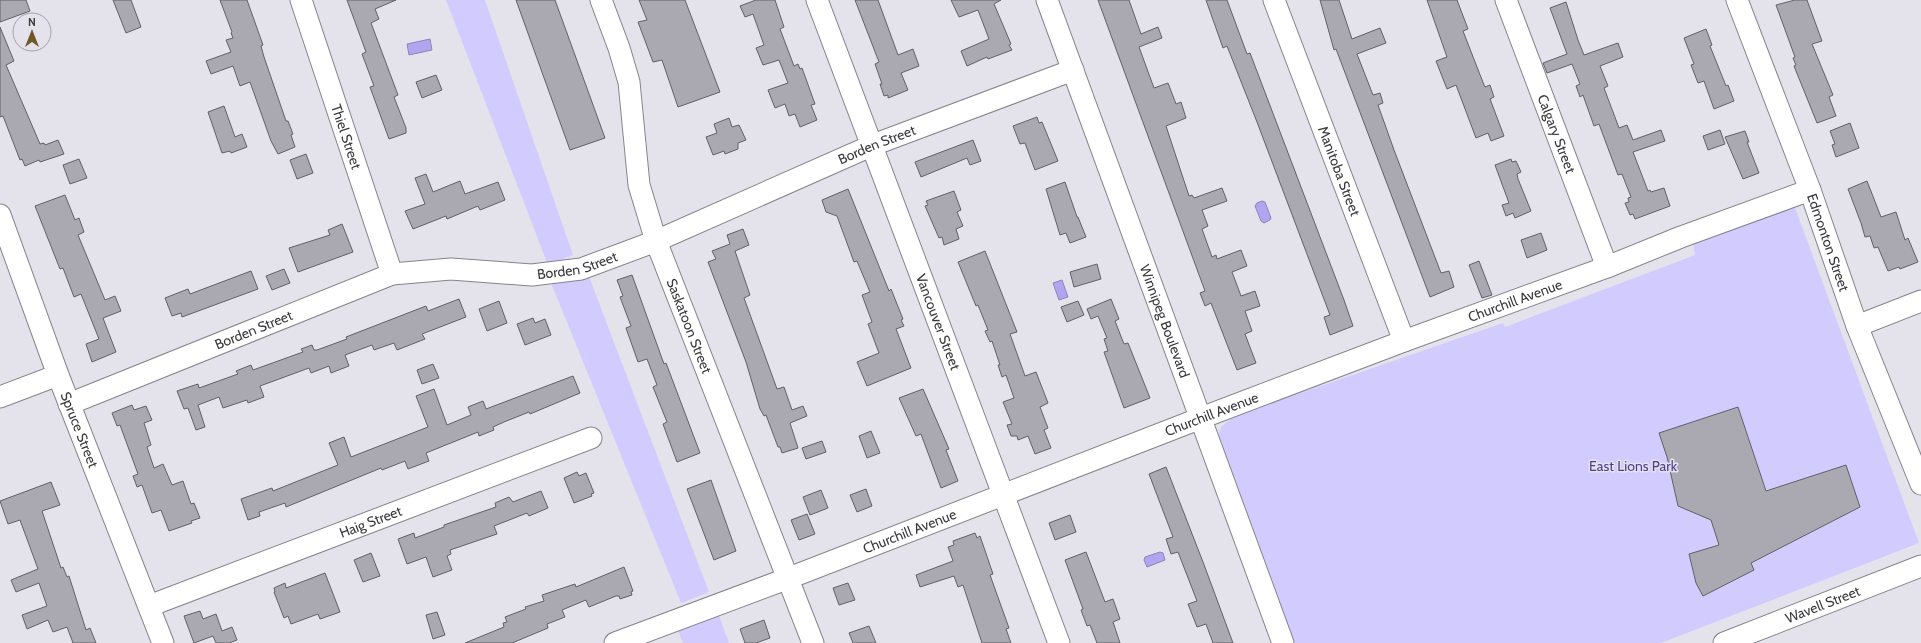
<svg xmlns="http://www.w3.org/2000/svg" width="1921" height="643" font-family="Cabin,sans-serif">
	<style>
		.green { fill: #d2cbfd }
		.water { fill: #b1a5ef; stroke: #8d85ba }
		.building { fill: #aaa9b2; stroke: #616068 }
		.lines { fill: none; stroke-linecap: round; stroke-linejoin: round }
		.minor-casing { stroke: #85848c; stroke-width: 23 }
		.minor { stroke: #fff; stroke-width: 21 }
		.labels { text-anchor: middle; dominant-baseline: central; stroke-width: 3; stroke-linejoin: round; paint-order: stroke }
		.street-label { font-size: 14px; fill: #3a393d; stroke: #e4e3ec }
		.park-label { font-size: 14px; fill: #523d92; stroke: #e4e3ec }
	</style>
	<rect width="100%" height="100%" fill="#e4e3ec"/>
	<path class="green" d="M446 0H485L573 255 548 265Z
		M1794 205 1919 543 1661 643H1294L1217 441 1221 427 1234 416 1503 323 1505 327 1695 255 1693 243Z
		M588 274 709 592 681 603 551 283Z
		M717 610 729 643H683L676 625Z"/>
	<path class="water" d="M430 39 432 50 409 55 407 44Z
		M1262 201 1265 202 1271 218 1270 220 1264 223 1261 221 1255 206 1257 203Z
		M1062 280 1068 297 1059 300 1053 283Z
		M1160 552 1163 553 1165 560 1147 567 1144 560 1145 557Z"/>
	<path class="building" d="M0 0H26L30 11 0 22Z
		M113 0H131L141 27 126 33Z
		M220 0H247L263 45 261 46 264 57 286 121H288L293 134 291 135 295 147 278 154 271 141 250 82 240 86 233 66 211 74 206 61 231 52 226 40 233 38 231 33 232 32Z
		M347 0H396L375 9 379 19 371 23 398 95 394 97 406 128V133L389 139 370 87 374 86 362 54 366 52Z
		M516 0H555L605 138 570 150Z
		M639 0H685L720 92 678 107 662 60 653 62 638 22 647 20Z
		M756 0H775L784 27 780 29 794 66 798 64 800 69 802 68 815 104 811 105 817 120 800 127 795 114 789 116 785 104 775 108 768 90 788 83 779 60 763 65 756 48 764 45 753 14 745 17 740 6Z
		M855 0H878L898 55 913 49 919 66 901 73 908 90 888 98V95L884 96 880 84H882L875 64 879 62Z
		M951 0H1001L994 4 1011 44 1009 45 1012 50 988 59 987 57 967 66 961 51 989 39 978 10 959 17Z
		M1098 0H1129L1141 34 1158 27 1162 38 1139 47 1154 88 1168 83 1176 104 1181 102 1186 118 1166 126 1189 196 1192 195 1194 198 1222 188 1227 201 1202 210 1208 226 1202 229 1212 257 1216 255 1217 259 1241 250 1247 266 1232 272 1241 296 1255 291 1260 306 1245 311 1252 331 1245 334 1256 363 1237 370 1211 303 1205 306 1200 293 1205 291Z
		M1206 0H1227L1247 54 1250 53 1344 300 1353 326 1330 335 1324 317 1330 315 1257 122 1227 46 1223 48Z
		M1320 0H1339L1352 39 1380 28 1386 43 1357 54 1373 95 1380 93 1383 103 1378 105 1394 150 1441 273 1449 271 1454 287 1430 297 1336 49 1334 50Z
		M1427 0H1457L1468 29 1463 31 1484 85 1485 87 1490 85 1494 97 1490 99 1504 136 1491 141 1488 133 1476 138 1456 85 1447 89 1436 61 1447 57Z
		M1795 0H1807L1822 41 1812 44 1833 95 1829 97 1836 116 1817 123 1794 66 1796 65 1793 58 1795 57 1776 5Z
		M1566 2 1578 40 1584 55 1618 43 1623 57 1600 66 1608 86 1604 88 1619 128 1627 125 1633 140 1661 130 1665 141 1633 152 1648 191 1650 190 1651 192 1664 188 1670 206 1635 219 1633 214 1630 215 1625 203 1629 202 1628 198 1631 197 1622 174 1618 175 1599 124 1594 126 1583 95 1580 97 1576 86 1580 84 1572 64 1547 73 1543 63 1567 54 1550 8Z
		M0 27 14 61 6 65 40 144 44 143 45 145 58 140 64 154 40 162 39 160 25 166 22 159 20 160 3 116 0 117Z
		M1706 29 1712 45 1710 46 1726 86 1728 85 1734 101 1714 109 1704 81 1698 83 1691 65 1694 64 1684 38Z
		M436 75 442 90 422 98 416 82Z
		M224 106 235 137 242 134 247 147 231 153 230 151 222 153 208 112Z
		M1037 117 1039 123 1042 122 1058 161 1035 170 1025 143 1020 144 1013 126Z
		M729 118 732 127 739 125 746 140 738 143V149L725 154 724 151 713 155 706 137 717 133 714 124Z
		M1850 123 1859 148 1836 157 1832 145 1835 144 1830 131Z
		M1720 130 1725 144 1708 150 1703 136Z
		M1745 131 1749 142H1747L1759 173 1743 179 1725 137Z
		M973 140 981 161 970 165 967 158 921 177 915 162Z
		M306 154 313 173 297 179 290 160Z
		M79 159 87 178 70 184 63 165Z
		M1511 159 1512 162 1516 161 1521 172 1517 174 1518 179 1531 211 1515 218 1513 213 1506 216 1502 205 1509 203 1495 165Z
		M426 174 433 192 460 181 465 194 498 182 505 200 480 210 478 206 447 219 446 216 413 229 405 211 425 204 415 178Z
		M1867 181 1881 217 1896 212 1905 240 1908 238 1918 262 1900 269 1899 267 1888 271 1878 247 1874 248 1870 236 1865 237 1861 223 1848 189Z
		M1065 182 1077 217H1078L1086 237 1070 243 1066 233 1060 235 1046 189Z
		M848 189 889 291 891 289 903 319 901 320 904 326 896 329 911 368 867 386 857 362 879 353 868 324 872 322 862 295 870 292 857 261 854 262 837 216 826 212 822 200Z
		M954 191 961 210 957 212 963 226 956 229 959 239 944 245 942 237 939 238 925 206 928 205 926 201Z
		M65 195 75 220 79 218 84 232 78 235 105 300 115 296 121 311 103 318 116 352 92 362 86 344 99 339 81 294 74 297 63 268 60 269 35 206Z
		M342 224 353 252 298 272 289 248 330 235 328 230Z
		M743 229 749 245 735 251 750 295 744 298 777 389 784 387 792 410 803 406 807 416 790 423 798 448 782 453 780 447H778L766 415 764 416 760 409 746 362 708 262 716 259 712 251 730 244 727 235Z
		M1541 233 1547 250 1527 258 1521 240Z
		M985 251 1017 332 1010 334 1025 376 1036 372 1048 403 1040 407 1048 428 1044 430 1051 448 1035 454 1028 436 1018 440 1017 436H1011L1007 425 1012 424 1003 402 1014 398 1006 375 1002 377 998 365H1000L992 341 990 342 985 331 988 330 978 305 976 306 958 262Z
		M1479 261 1492 295 1482 298 1469 265Z
		M1097 264 1101 279 1074 287 1070 272Z
		M284 269 290 283 272 290 266 276Z
		M251 271 258 289 182 317 181 313 172 316 165 298 188 289 190 294Z
		M632 275 664 364 666 363 700 453 677 462 663 424 667 422 653 387 657 385 647 359 638 362 626 328 631 326 620 297 623 296 617 280Z
		M459 299 466 317 422 334 425 339 397 350 394 343 374 350 372 345 345 355 349 366 331 373 329 366 311 373 309 368 260 386 264 397 248 403 247 400 223 408 219 397 198 405 205 427 196 430 188 408 184 409 177 391 198 384 199 388 238 374 236 371 251 365 253 370 303 352 301 349 312 345 314 350H317L347 339 346 337 426 306 428 311Z
		M1111 299 1119 319 1115 321 1124 344 1128 343 1150 398 1124 408 1104 352 1108 351 1104 339 1107 338 1098 316 1091 319 1087 309Z
		M499 301 507 323 487 331 479 309Z
		M1078 301 1084 315 1067 322 1061 307Z
		M533 318 535 323 545 319 551 335 525 345 517 324Z
		M433 364 439 378 422 384 417 370Z
		M573 376 580 393 530 414 529 412 504 422 493 427 494 430 479 436 478 432 426 453 429 461 408 469 405 461 382 470 381 468 286 507 285 503 259 512 260 516 248 520 241 499 272 488 273 491 338 465 329 443 344 437 351 457 428 427 416 396 434 389 447 425 471 415 468 407 483 401 486 409Z
		M923 389 949 449 946 450 958 481 941 488 921 434 916 436 899 398Z
		M132 405 134 410 146 406 152 420 144 423 151 445 147 447 154 468 163 464 172 485 183 481 191 504 194 503 200 518 191 521 192 523 169 531 161 510 152 513 142 485 137 487 133 476 138 474 120 425 117 426 112 413Z
		M1738 407 1766 491 1846 465 1860 507 1751 563 1754 570 1703 596 1696 583 1689 554 1719 545 1711 520 1678 506 1667 457 1659 433Z
		M871 431 880 453 867 458 859 436Z
		M822 441 826 452 806 459 802 448Z
		M1166 467 1203 562 1233 643H1213L1206 624 1197 627 1188 604 1197 601 1178 552 1171 554 1166 539 1173 537 1149 474Z
		M577 472 579 476 586 473 594 493 591 494 592 496 574 503 564 478Z
		M711 480 736 551 714 560 687 489Z
		M51 482 60 505 42 511 61 568 63 567 67 577 69 576 86 630 90 628 96 643H73L67 627 53 632 48 620 27 629 22 615 47 606 39 583 16 592 11 580 38 569 20 520 8 524 0 501Z
		M866 489 872 506 857 512 850 495Z
		M821 490 828 508 810 515 803 497Z
		M541 491 548 508 529 516 527 513 494 526 497 534 450 550 451 554 447 556 452 570 433 577 426 557 407 564 398 539 414 533 415 538 444 527V525L496 507 495 503 509 497 513 502Z
		M807 514 815 534 799 540 791 520Z
		M1070 515 1076 532 1055 540 1049 523Z
		M975 533 977 538 980 536 993 574 990 575 1009 628 1006 629 1011 643H982L963 585 958 587 954 576 920 587 916 575 953 561 948 547 954 545 953 541Z
		M1086 552 1105 602 1113 599 1120 619 1113 622 1120 643H1097L1090 625 1087 626 1081 610 1083 609 1065 560Z
		M371 553 380 576 363 582 354 560Z
		M624 567 633 591 631 592 632 595 620 599 619 596H616L589 607 586 600 562 610 565 617 547 624 548 628 512 643H465L504 627 503 623 507 622 505 617 526 609 525 607 544 601 542 595 575 584 576 587Z
		M325 573 340 612 320 619 318 614 291 624 288 616 284 618 274 592H275L274 588 285 583 286 588Z
		M848 583 855 600 839 605 833 588Z
		M200 611 203 619 216 614 222 631 232 627 237 640 229 643H216L213 636 194 643 184 616Z
		M437 612 445 635 433 639 426 615Z
		M764 620 770 638 756 643H745L740 629Z
		M869 626 876 643H853L849 633Z"/>
	<g class="lines">
		<defs>
			<g id="minor">
				<path id="s1" d="M301 0 392 274"/>
				<path id="s2" d="M601 0 619 48 629 82 639 185 656 241 813 643"/>
				<path id="s3" d="M817 0 1059 643"/>
				<path id="s4" d="M1047 0 1283 643"/>
				<path id="s5" d="M1274 0 1404 341"/>
				<path id="s6" d="M1506 0 1607 267"/>
				<path id="s7" d="M1737 0 1810 190 1857 326 1921 484"/>
				<path id="s8" d="M0 215 58 375 163 643"/>
				<path d="M1857 326 1921 301"/>
				<path d="M0 397 58 375"/>
				<path id="s9" d="M69 404 392 274 451 269 532 275 581 269 656 241 873 145 1073 70"/>
				<path id="s10" d="M149 606 591 438"/>
				<path id="s11" d="M615 643 789 578 1201 418 1404 341 1607 267 1681 237 1810 190"/>
				<path id="s12" d="M1724 643 1921 566"/>
			</g>
		</defs>
		<use href="#minor" class="minor-casing"/>
		<use href="#minor" class="minor"/>
	</g>
	<g class="labels">
		<g class="street-label">
			<text stroke="none"><textPath href="#s6" startOffset="143">Calgary Street</textPath></text>
			<text stroke="none"><textPath href="#s1" startOffset="144">Thiel Street</textPath></text>
			<text stroke="none"><textPath href="#s9" startOffset="859">Borden Street</textPath></text>
			<text stroke="none"><textPath href="#s5" startOffset="183">Manitoba Street</textPath></text>
			<text stroke="none"><textPath href="#s7" startOffset="259">Edmonton Street</textPath></text>
			<text stroke="none"><textPath href="#s9" startOffset="535">Borden Street</textPath></text>
			<text stroke="none"><textPath href="#s11" startOffset="963">Churchill Avenue</textPath></text>
			<text stroke="none"><textPath href="#s3" startOffset="344">Vancouver Street</textPath></text>
			<text stroke="none"><textPath href="#s4" startOffset="342">Winnipeg Boulevard</textPath></text>
			<text stroke="none"><textPath href="#s2" startOffset="340">Saskatoon Street</textPath></text>
			<text stroke="none"><textPath href="#s9" startOffset="199">Borden Street</textPath></text>
			<text stroke="none"><textPath href="#s11" startOffset="639">Churchill Avenue</textPath></text>
			<text stroke="none"><textPath href="#s8" startOffset="229">Spruce Street</textPath></text>
			<text stroke="none"><textPath href="#s10" startOffset="237">Haig Street</textPath></text>
			<text stroke="none"><textPath href="#s11" startOffset="315">Churchill Avenue</textPath></text>
			<text stroke="none"><textPath href="#s12" startOffset="106">Wavell Street</textPath></text>
		</g>
		<g class="park-label">
			<text x="1633" y="466">East Lions Park</text>
		</g>
	</g>
	<g transform="translate(32 32)"><circle r="19" fill="#e4e3ec" stroke="#a09fa6"/>
	<path d="M0-3L7 15L0 10L-7 15Z" fill="#715829"/>
	<text y="-6" font-size="11" font-weight="bold" text-anchor="middle" fill="#3a393d">N</text>
	</g>
</svg>
